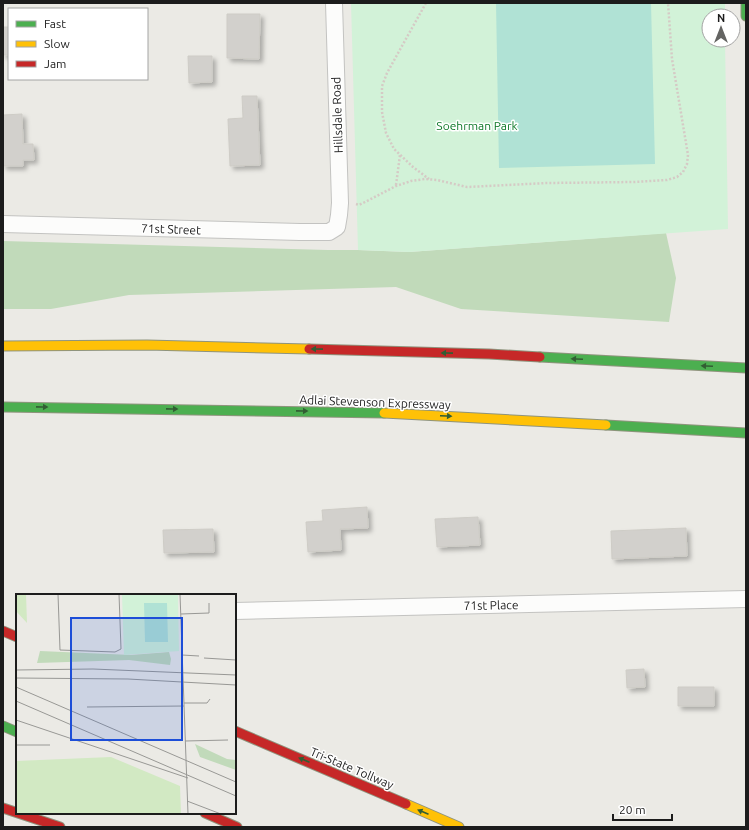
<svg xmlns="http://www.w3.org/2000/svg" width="749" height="830" font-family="Ubuntu,sans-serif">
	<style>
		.forest { fill: #c1daba }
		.park { fill: #d2f2d8 }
		.pitch { fill: #b0e2d5 }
		.building { fill: #d2d0cc; stroke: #ceccc6; filter: url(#shadow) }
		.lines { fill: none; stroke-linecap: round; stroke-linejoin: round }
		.street-casing { stroke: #c3c3c1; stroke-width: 18 }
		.fast-casing { stroke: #8f947d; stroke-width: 11 }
		.slow-casing { stroke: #8f947d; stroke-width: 11 }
		.jam-casing { stroke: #8f947d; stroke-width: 11 }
		.path { stroke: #d5cac5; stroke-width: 2.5; stroke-dasharray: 2 2; stroke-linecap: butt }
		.street { stroke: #fcfcfb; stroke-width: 16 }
		.fast { stroke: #4caf50; stroke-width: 9 }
		.slow { stroke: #ffc107; stroke-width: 9 }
		.jam { stroke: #c62828; stroke-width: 9 }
		.oneway { fill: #325e33 }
		.labels { text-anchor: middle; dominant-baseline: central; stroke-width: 3; stroke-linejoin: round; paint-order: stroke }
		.street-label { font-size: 12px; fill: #1c1c1c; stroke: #fff }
		.park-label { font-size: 12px; fill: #0d7827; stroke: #fff }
		.inset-road { fill: none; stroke: #989895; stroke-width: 1 }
		.view { fill: #1d4ed8; fill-opacity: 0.15; stroke: #1d4ed8; stroke-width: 2 }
		.inset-edge { fill: none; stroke: #1c1c1c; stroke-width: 2 }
	</style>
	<defs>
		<filter id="shadow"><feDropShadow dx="3.5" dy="3.5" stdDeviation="2" flood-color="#0004"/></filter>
	</defs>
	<rect width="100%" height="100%" fill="#ebeae5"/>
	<path class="forest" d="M666 233 676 278 669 322 461 309 396 287 129 295 51 309H3V241L328 250H358L409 252Z"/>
	<path class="park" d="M351 3H725V16H709V40H725L728 229 409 252 358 250Z"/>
	<path class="pitch" d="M496 3H651L655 164 499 168Z"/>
	<path class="building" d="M227 14H260L259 59 227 58Z
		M3 27H9V55H3Z
		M188 56H212V82L189 83Z
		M242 96H257L260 165 230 166 228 119 243 118Z
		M22 114 23 144H33L34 160H23V166H3V115Z
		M367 507 368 528 340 529 341 550 308 552 306 522 323 521 322 510Z
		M478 517 480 545 437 547 435 519Z
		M686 528 687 556 612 559 611 531Z
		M213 529 214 552 164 553 163 530Z
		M644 669 645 687 627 688 626 670Z
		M678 687H714V706H678Z"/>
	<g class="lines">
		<defs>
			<path id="street" d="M3 224 300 232H329L337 227 339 215 340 203 334 3
				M235 611 746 599"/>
			<path id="fast" d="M746 3V16
				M540 357 746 368
				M3 407 384 413
				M606 425 746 433
				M3 726 17 732"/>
			<path id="slow" d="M3 346 147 345 309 349
				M384 413 606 425
				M406 804 459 827"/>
			<path id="jam" d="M309 349 489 354 540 357
				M3 631 17 637
				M235 731 406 804
				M3 808 60 827
				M205 813 237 827"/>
		</defs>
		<use href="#street" class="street-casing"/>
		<use href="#fast" class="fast-casing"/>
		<use href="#slow" class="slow-casing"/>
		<use href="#jam" class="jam-casing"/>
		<path class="path" d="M426 3 387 73 382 86V112L386 133 394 149 413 167 429 179
			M396 185 400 155
			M356 204 359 205 365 202 396 186 411 181 425 179 437 180 467 187 547 183 634 182 667 180 677 177 683 172 687 164 688 155 672 59 668 3"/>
		<use href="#street" class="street"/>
		<use href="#fast" class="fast"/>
		<use href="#slow" class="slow"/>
		<use href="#jam" class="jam"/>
	</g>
	<defs><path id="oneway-solid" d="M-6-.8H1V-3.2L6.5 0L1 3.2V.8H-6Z"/></defs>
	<g class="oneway">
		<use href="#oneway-solid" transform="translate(317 349) rotate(-179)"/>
		<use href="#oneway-solid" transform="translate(447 353) rotate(-179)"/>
		<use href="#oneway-solid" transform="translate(577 359) rotate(-177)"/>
		<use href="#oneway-solid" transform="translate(707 366) rotate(-177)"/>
		<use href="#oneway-solid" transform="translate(42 407) rotate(1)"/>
		<use href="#oneway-solid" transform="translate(172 409) rotate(1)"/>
		<use href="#oneway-solid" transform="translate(302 411) rotate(1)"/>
		<use href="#oneway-solid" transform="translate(446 416) rotate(3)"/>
		<use href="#oneway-solid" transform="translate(304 760) rotate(-157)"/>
		<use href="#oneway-solid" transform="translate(423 812) rotate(-157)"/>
	</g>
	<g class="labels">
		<g class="street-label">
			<text transform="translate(337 115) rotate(-92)">Hillsdale Road</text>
			<text transform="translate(171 229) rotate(2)">71st Street</text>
			<text transform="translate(375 402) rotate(2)">Adlai Stevenson Expressway</text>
			<text transform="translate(491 605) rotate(-1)">71st Place</text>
			<text transform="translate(352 768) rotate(23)">Tri-State Tollway</text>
		</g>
		<g class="park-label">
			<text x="477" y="125">Soehrman Park</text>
		</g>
	</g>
	<g transform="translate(16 594)">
		<rect width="220" height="220" fill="#ebeae5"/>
		<path d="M0 0H10L11 29 0 17ZM95 163 164 192 165 220H0V167Z" fill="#d2e9c3"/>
		<path d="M24 57 115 61 153 58 155 65 154 71 113 66 21 69ZM179 150 211 165 220 166V176L184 163Z" fill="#c1daba"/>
		<path d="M106 0H162L163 57 108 61Z" fill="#d2f2d8"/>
		<path d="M128 9H151L152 48H129Z" fill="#b0e2d5"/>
		<path class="inset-road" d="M42 0 44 56 99 58 105 55 103 0M164 0 172 220M165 20 193 19V9M0 42V57M166 61 183 62M188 64 220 66M0 76 77 75 220 81M0 84 112 85 220 91M0 93 220 188M0 107 220 202M168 109H191L194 105M71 113 168 112M0 126 172 184M169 147 212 146M0 151H34M171 207 205 220"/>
		<path class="view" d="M55 24H166V146H55Z"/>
		<rect width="220" height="220" class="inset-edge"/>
	</g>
	<rect width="749" height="830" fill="none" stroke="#1c1c1c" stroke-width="8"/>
	<rect x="8" y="8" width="140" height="72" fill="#ffffff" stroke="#a4a4a4"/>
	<rect x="16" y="21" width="20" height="6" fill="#4caf50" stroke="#a4a4a4"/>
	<text x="44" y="28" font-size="12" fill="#1c1c1c">Fast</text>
	<rect x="16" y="41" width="20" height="6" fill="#ffc107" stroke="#a4a4a4"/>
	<text x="44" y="48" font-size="12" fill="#1c1c1c">Slow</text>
	<rect x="16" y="61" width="20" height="6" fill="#c62828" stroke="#a4a4a4"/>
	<text x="44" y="68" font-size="12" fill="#1c1c1c">Jam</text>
	<g transform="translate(721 28)"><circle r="19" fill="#ffffff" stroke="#a4a4a4"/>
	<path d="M0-3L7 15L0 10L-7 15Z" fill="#646462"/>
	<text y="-6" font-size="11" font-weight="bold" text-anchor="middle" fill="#1c1c1c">N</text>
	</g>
	<path d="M613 814v6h59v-6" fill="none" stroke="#1c1c1c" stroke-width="2"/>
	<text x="619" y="814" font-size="12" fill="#1c1c1c" stroke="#ffffff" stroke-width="3" paint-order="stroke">20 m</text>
</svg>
